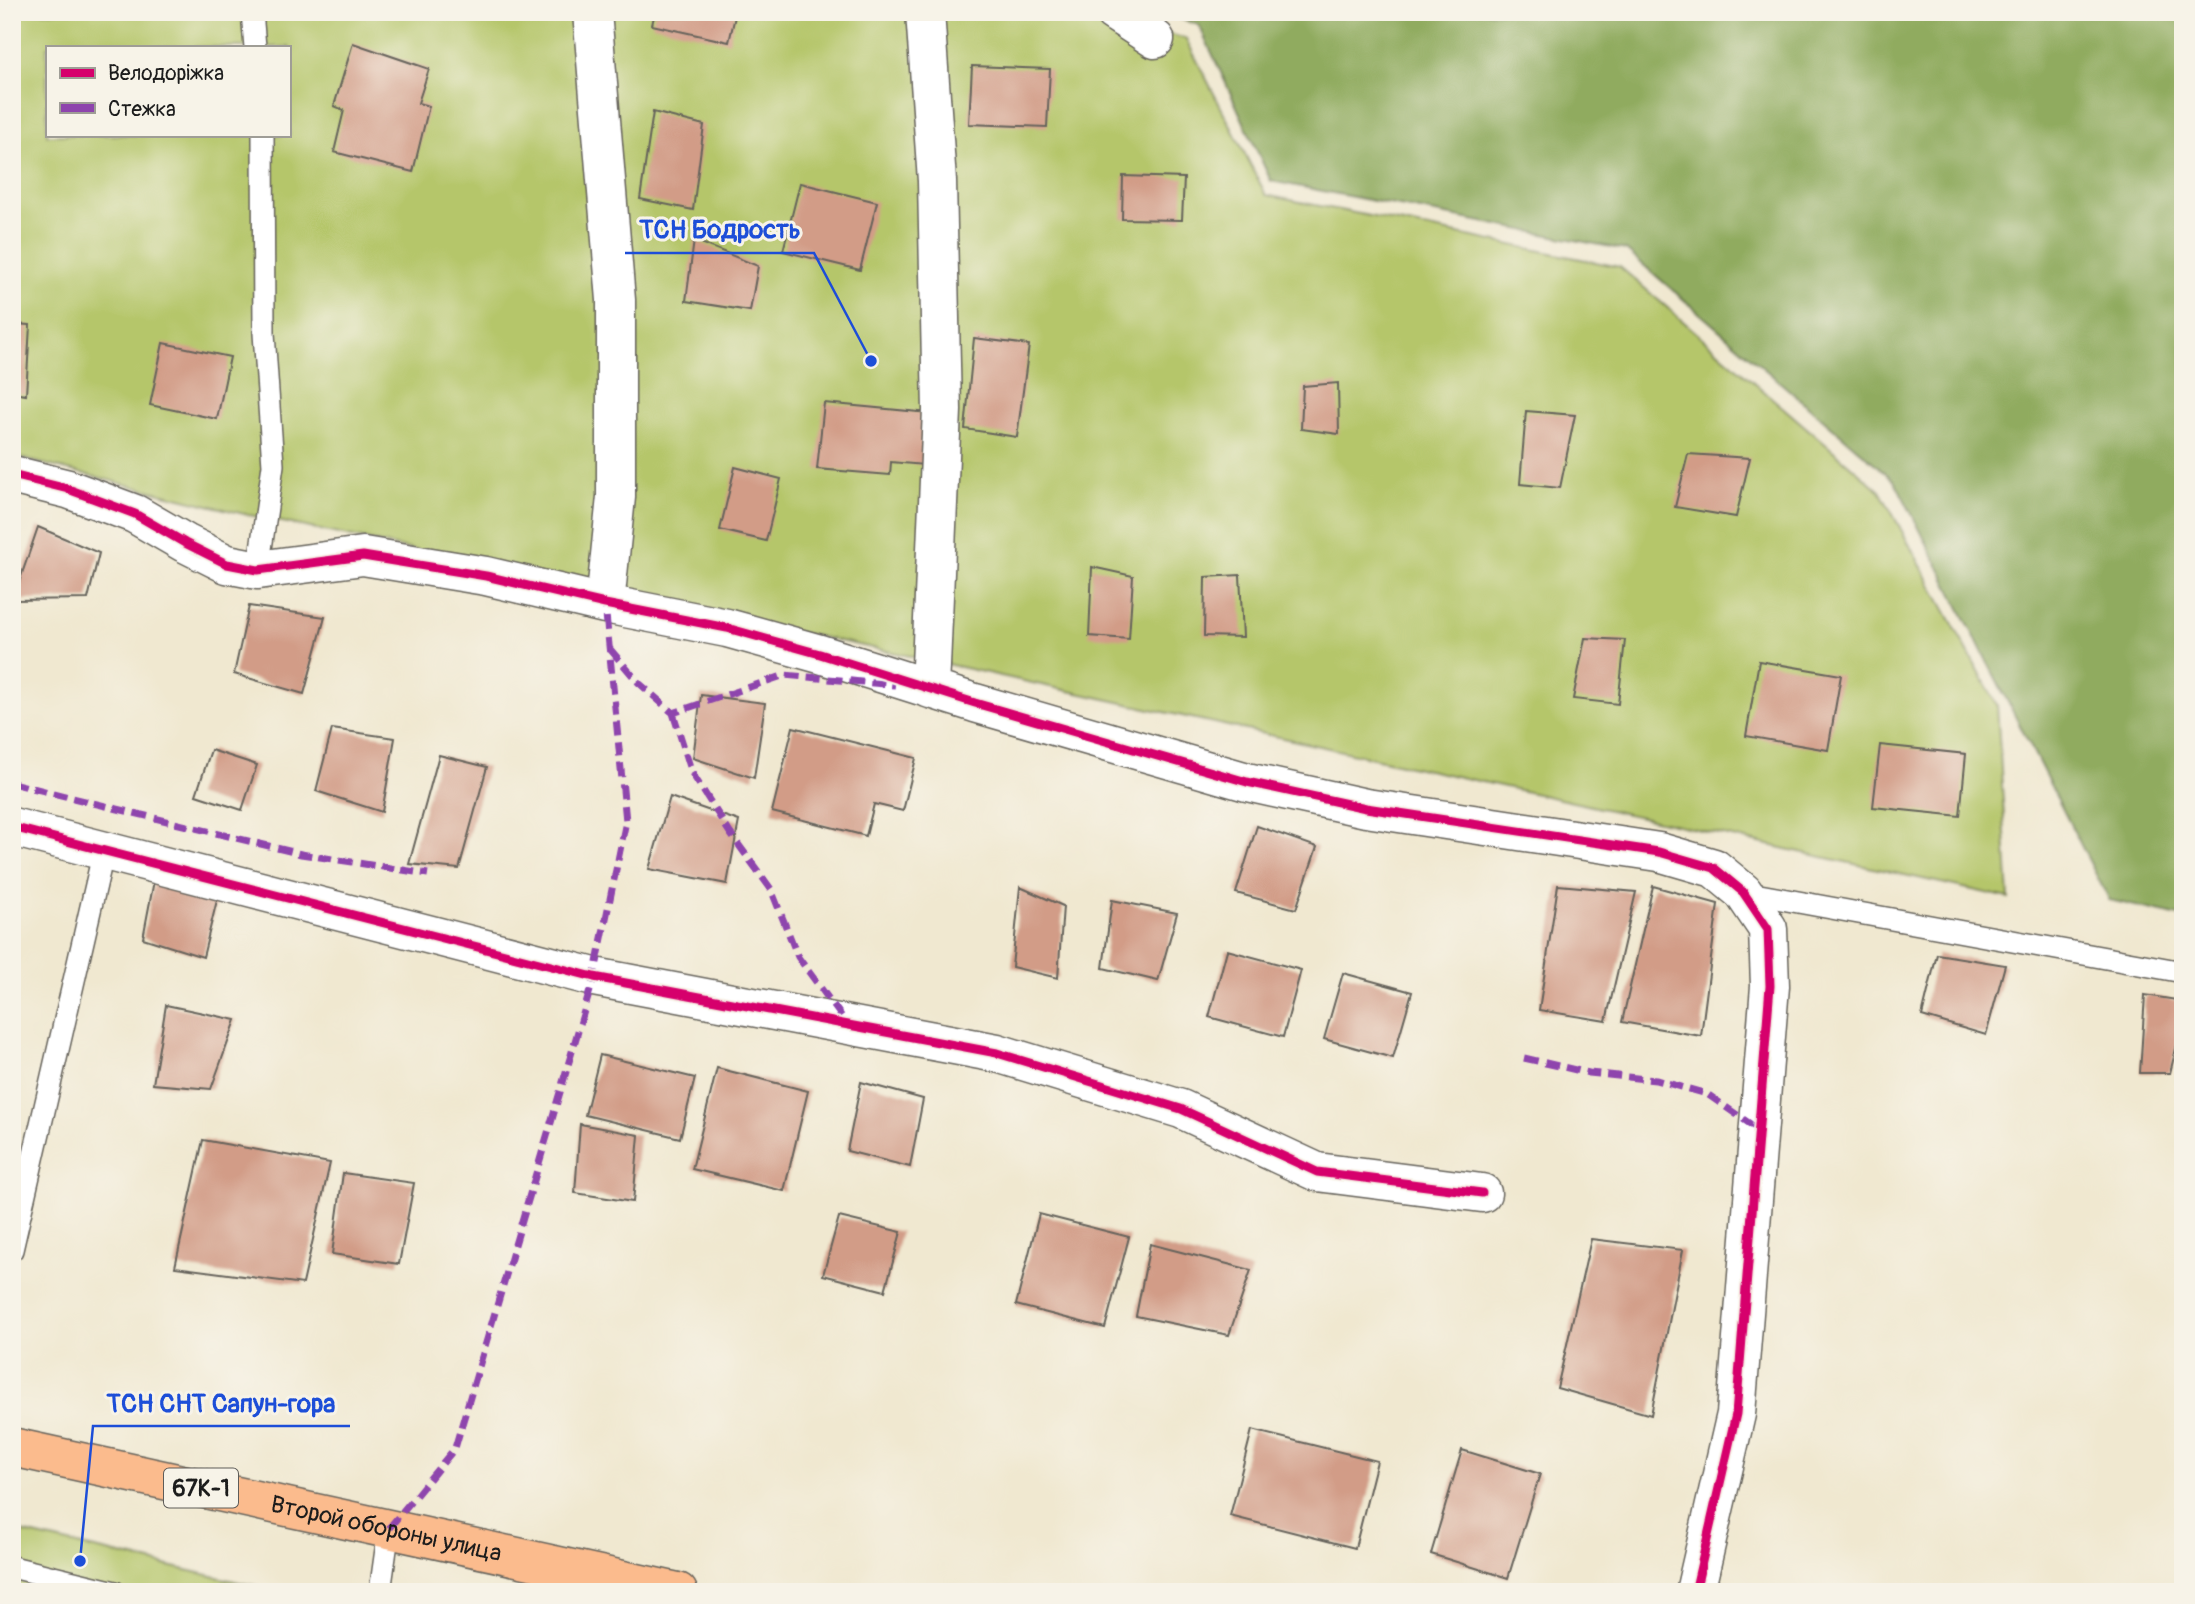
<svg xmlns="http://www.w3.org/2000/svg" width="2195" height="1604" font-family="Pangolin,sans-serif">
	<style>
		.green { fill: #b5c66a; stroke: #687143; stroke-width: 2; fill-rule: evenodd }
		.forest { fill: #90ab5e; stroke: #56643d; stroke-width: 2 }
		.building { fill: #d29c87 }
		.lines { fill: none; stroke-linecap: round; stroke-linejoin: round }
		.lane-casing { stroke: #66635b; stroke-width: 24 }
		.street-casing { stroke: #66635b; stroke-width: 41 }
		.primary-casing { stroke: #66635b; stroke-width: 41 }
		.lane { stroke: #fff; stroke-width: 21 }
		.street { stroke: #fff; stroke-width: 38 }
		.primary { stroke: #fbbb8d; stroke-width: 38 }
		.quiet { stroke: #8e44ad; stroke-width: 7; stroke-dasharray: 14 7; stroke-linecap: butt }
		.cycleway-casing { stroke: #f7f3e8; stroke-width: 13 }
		.cycleway { stroke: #d6006c; stroke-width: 9 }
		.labels { text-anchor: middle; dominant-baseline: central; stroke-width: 6; stroke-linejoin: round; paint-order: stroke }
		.shield { fill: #f7f3e8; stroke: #5e5c59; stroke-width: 2 }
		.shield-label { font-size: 23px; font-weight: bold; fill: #1c1c1c }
		.street-label { font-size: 24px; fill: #1c1c1c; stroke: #f7f3e8 }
		.leader { fill: none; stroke: #1d4ed8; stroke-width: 2.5 }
		.callout-dot { fill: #1d4ed8; stroke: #f7f3e8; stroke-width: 2.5 }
		.callout-label { font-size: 26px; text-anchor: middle; font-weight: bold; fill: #1d4ed8; stroke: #f7f3e8; stroke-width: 6; stroke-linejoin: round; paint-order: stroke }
	</style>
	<rect width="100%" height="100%" fill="#f7f3e8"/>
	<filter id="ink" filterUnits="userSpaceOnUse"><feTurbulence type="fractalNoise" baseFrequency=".0143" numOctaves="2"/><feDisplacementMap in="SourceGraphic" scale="14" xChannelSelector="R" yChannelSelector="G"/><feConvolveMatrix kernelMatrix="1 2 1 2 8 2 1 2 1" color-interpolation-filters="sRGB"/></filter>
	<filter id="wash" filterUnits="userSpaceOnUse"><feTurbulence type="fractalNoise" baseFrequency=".00686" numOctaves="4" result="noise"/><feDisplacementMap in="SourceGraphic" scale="28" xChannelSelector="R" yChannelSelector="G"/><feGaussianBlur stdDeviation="1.57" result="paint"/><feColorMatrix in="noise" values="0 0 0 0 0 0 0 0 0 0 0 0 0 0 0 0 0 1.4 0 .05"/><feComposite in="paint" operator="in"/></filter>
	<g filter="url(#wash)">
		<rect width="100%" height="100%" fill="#f0e8d0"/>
		<path class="green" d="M12 12H1097L1186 39 1266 195 1620 267 1880 491 1997 705 2009 898 910 656 240 513 12 456ZM47 47H289V135H47Z
			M12 1530 282 1592H12Z"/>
		<path class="forest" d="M1160 12H2183V917L2109 900 1895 481 1626 250 1271 181 1199 25Z"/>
		<g id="blocks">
			<path class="building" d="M655 12H736L729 42 652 25Z
				M353 43 429 69 418 103 429 106 413 172 334 152 344 110 334 106Z
				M972 66 1050 69 1047 127 969 124Z
				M653 112 704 125 693 210 640 199Z
				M1123 176 1184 178 1182 220 1122 219Z
				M800 183 877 202 860 270 783 251Z
				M694 240 758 266 750 311 686 301Z
				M12 324 30 325 26 395 12 393Z
				M974 338 1029 345 1017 437 965 429Z
				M163 343 230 357 217 419 150 405Z
				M1338 383 1339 434 1301 429 1303 386Z
				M824 403 929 413 924 465 891 462 890 475 817 469Z
				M1526 411 1575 415 1560 488 1520 484Z
				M1688 454 1750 458 1736 517 1675 507Z
				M735 467 781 479 766 541 720 530Z
				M38 527 99 553 88 599 13 600Z
				M1092 567 1133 576 1129 639 1089 636Z
				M1240 575 1243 637 1204 636 1205 577Z
				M249 606 325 617 304 694 234 674Z
				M1585 638 1625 640 1618 704 1573 699Z
				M1759 661 1841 675 1828 750 1746 736Z
				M701 695 765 703 754 778 693 758Z
				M793 727 916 758 903 811 874 804 866 836 772 812Z
				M332 729 395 738 382 812 316 791Z
				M1880 745 1966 754 1960 816 1873 807Z
				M211 750 257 765 242 810 196 795Z
				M439 755 487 767 459 869 409 864Z
				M670 797 739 821 727 884 649 869Z
				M1257 826 1317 847 1296 909 1236 893Z
				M156 870 219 892 203 957 143 938Z
				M1558 885 1636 892 1606 1021 1539 1010Z
				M1653 886 1718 904 1701 1036 1622 1022Z
				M1020 887 1063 906 1058 978 1012 967Z
				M1112 900 1177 913 1158 981 1103 968Z
				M1227 950 1301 970 1283 1037 1209 1017Z
				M1937 954 2005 965 1986 1035 1922 1016Z
				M1343 973 1412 992 1393 1058 1324 1039Z
				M2145 995 2183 1001V1020L2170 1073H2140Z
				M166 1005 236 1020 211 1089 153 1084Z
				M600 1055 695 1078 680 1138 585 1115Z
				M717 1068 808 1091 784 1191 692 1169Z
				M861 1082 923 1099 910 1167 847 1151Z
				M580 1124 639 1135 633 1202 575 1193Z
				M203 1140 330 1163 303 1284 175 1267Z
				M343 1173 414 1183 399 1264 332 1254Z
				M1039 1214 1129 1237 1105 1328 1016 1305Z
				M839 1217 901 1232 885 1291 823 1275Z
				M1591 1239 1683 1250 1651 1415 1557 1388Z
				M1150 1244 1251 1270 1229 1335 1136 1316Z
				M1252 1430 1377 1461 1355 1548 1230 1516Z
				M1462 1450 1540 1474 1508 1578 1431 1554Z"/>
		</g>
	</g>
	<g filter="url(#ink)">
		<use href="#blocks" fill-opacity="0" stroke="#66635b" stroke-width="2"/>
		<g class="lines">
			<defs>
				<path id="lane" d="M252 12 255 47
					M258 570 273 465 264 333 263 135
					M1743 892 2183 972
					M12 1250 104 850
					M12 1567 115 1592
					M380 1592 389 1528"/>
				<path id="street" d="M592 12 616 300V497L605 604
					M925 12 937 181 942 410 930 689
					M1114 12 1155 39
					M12 475 68 489 135 514 185 543 227 564 258 570 363 556 486 576 605 604 727 628 820 654 975 703 1247 782 1366 808 1659 852 1714 868 1743 892 1768 929 1770 986 1736 1414 1695 1592
					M12 827 594 977 997 1053 1181 1109 1317 1172 1482 1193"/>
				<g id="primary">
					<path id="s1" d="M12 1447 678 1592"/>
				</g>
			</defs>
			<use href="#lane" class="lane-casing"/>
			<use href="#street" class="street-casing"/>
			<use href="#primary" class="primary-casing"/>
			<use href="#lane" class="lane"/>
			<use href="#street" class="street"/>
			<use href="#primary" class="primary"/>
			<path class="quiet" d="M610 649 639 683 673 713 785 675 895 685
				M673 713 692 773 730 833 771 889 798 957 847 1024
				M12 783 301 854 428 874
				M1524 1058 1589 1073 1656 1080 1707 1094 1759 1130
				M389 1528 455 1448 594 977 626 821 605 604"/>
			<defs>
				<path id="cycleway" d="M12 475 68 489 135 514 185 543 227 564 258 570 363 556 486 576 605 604 727 628 820 654 975 703 1247 782 1366 808 1659 852 1714 868 1743 892 1768 929 1770 986 1736 1414 1695 1592
					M12 827 594 977 997 1053 1181 1109 1317 1172 1482 1193"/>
			</defs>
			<use href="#cycleway" class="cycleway-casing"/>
			<use href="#cycleway" class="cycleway"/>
		</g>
	</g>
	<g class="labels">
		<rect class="shield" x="164" y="1468.5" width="74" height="39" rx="5"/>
		<g class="shield-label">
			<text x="201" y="1488">67К-1</text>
		</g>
		<g class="street-label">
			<text stroke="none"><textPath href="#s1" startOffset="383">Второй обороны улица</textPath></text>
		</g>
	</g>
	<path class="leader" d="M871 361L814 253H625M80 1561L93 1426H350"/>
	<g class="callout-dot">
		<circle cx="871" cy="361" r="7"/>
		<circle cx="80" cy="1561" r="7"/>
	</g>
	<g class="callout-label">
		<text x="720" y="238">ТСН Бодрость</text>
		<text x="221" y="1412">ТСН СНТ Сапун-гора</text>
	</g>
	<rect width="2195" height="1604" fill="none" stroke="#f7f3e8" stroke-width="42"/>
	<rect x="46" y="46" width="245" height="91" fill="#f7f3e8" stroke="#9f9d96" stroke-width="2"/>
	<rect x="60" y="68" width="35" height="10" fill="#d6006c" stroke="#9f9d96" stroke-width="2"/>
	<text x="108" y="80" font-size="21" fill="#1c1c1c">Велодоріжка</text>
	<rect x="60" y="103" width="35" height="10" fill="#8e44ad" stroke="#9f9d96" stroke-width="2"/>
	<text x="108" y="116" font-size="21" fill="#1c1c1c">Стежка</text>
</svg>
